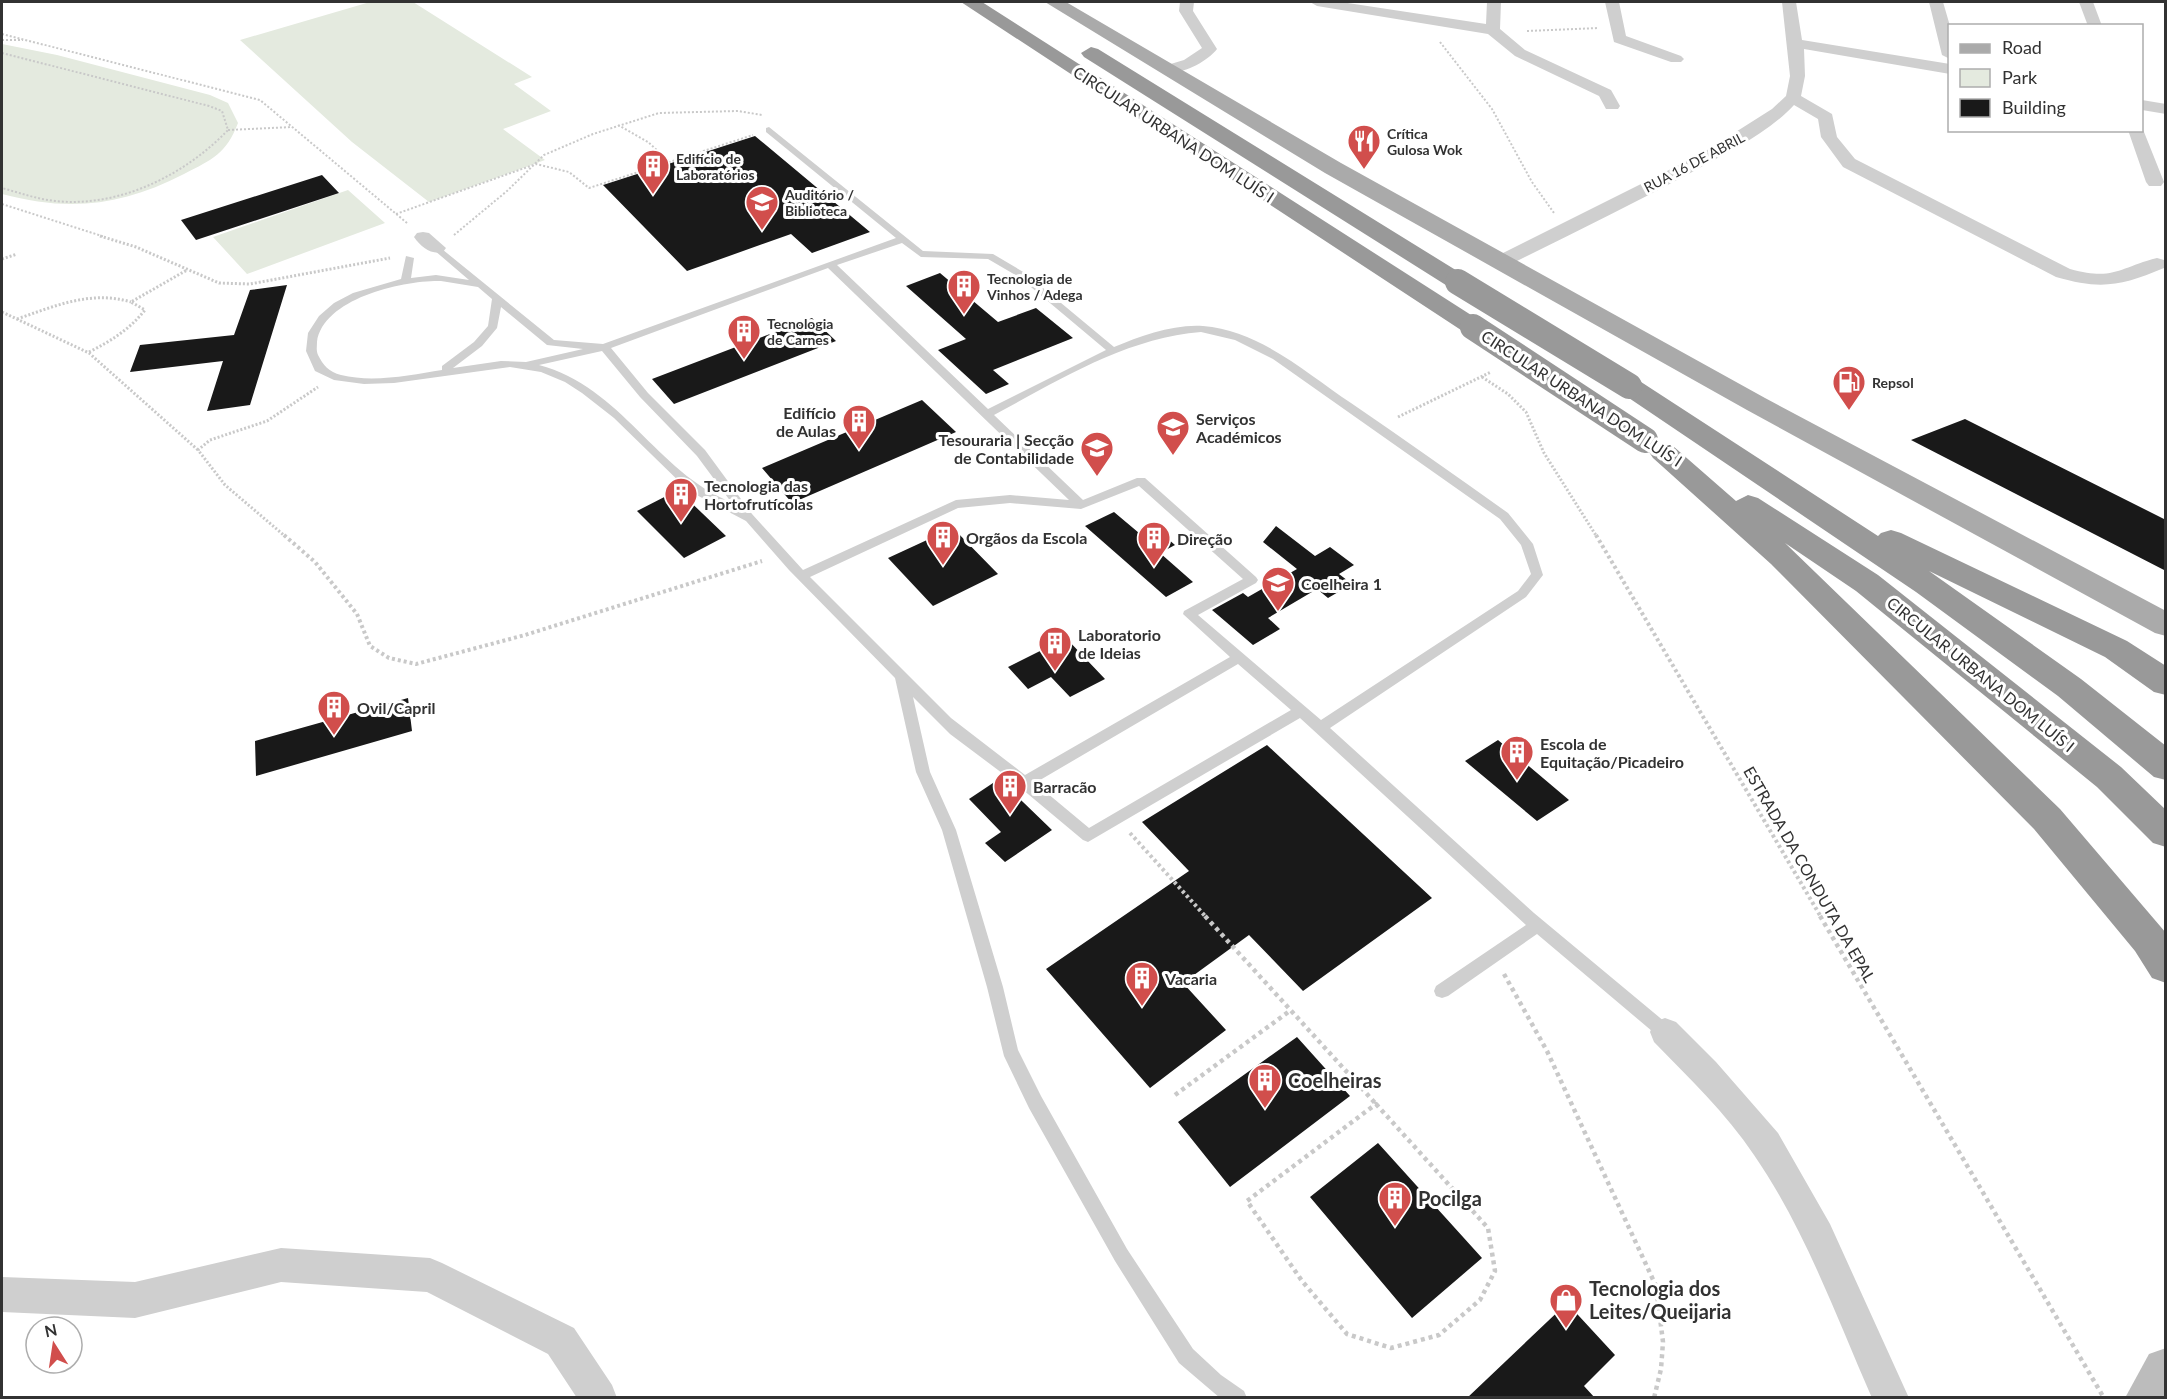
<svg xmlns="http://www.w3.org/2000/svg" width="2167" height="1399" font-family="Lato,sans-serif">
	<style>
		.green { fill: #e4eadf }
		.building { fill: #191919 }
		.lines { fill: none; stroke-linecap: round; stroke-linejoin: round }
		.path-far3 { stroke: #c9c9c9; stroke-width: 2; stroke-dasharray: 2 2; stroke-linecap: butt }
		.path-far2 { stroke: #c9c9c9; stroke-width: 3; stroke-dasharray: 2 2; stroke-linecap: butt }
		.path-far1 { stroke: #c9c9c9; stroke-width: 4; stroke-dasharray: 3 3; stroke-linecap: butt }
		.path { stroke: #c9c9c9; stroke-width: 4.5; stroke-dasharray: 4 4; stroke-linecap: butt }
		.lane { fill: #cfcfcf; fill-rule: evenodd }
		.street { fill: #cfcfcf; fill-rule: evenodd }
		.secondary { fill: #bcbcbc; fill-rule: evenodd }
		.primary { fill: #aaa; fill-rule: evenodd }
		.highway { fill: #999; fill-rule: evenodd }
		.highway-bridge { stroke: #999; stroke-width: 26 }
		.labels { text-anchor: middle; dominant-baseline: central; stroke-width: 6; stroke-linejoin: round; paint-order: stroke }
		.far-poi-label { font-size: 14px; font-weight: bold; fill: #323232; stroke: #fff; text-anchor: start }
		.far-street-label { font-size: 14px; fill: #323232; stroke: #fff }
		.street-label { font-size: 16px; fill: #323232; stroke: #fff }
		.poi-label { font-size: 16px; font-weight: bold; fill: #323232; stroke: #fff; text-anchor: start }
		.near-poi-label { font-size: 20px; font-weight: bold; fill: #323232; stroke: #fff; text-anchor: start }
	</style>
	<rect width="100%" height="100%" fill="#fff"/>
	<path class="green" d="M370 2H413L532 77 514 84 551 111 503 129 545 160 429 202 352 142 240 40Z
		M2 44 57 55 210 95 228 103 238 123C226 154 213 159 184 174 122 206 69 212 2 194Z
		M348 190 385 223 247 274 213 237Z"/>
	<path class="building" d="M755 136 870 232 812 253 791 234 687 271 603 185Z
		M322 175 339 193 196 240 181 220Z
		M940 273 998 322 1036 308 1073 338 993 370 1009 384 986 394 938 350 966 339 906 286Z
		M287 285 250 405 207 411 223 361 130 372 140 345 234 335 250 290Z
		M812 318 836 341 674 404 652 379Z
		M922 400 956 432 792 503 762 468Z
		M1965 419 2166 520V571L1911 440Z
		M678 490 726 536 684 558 637 511Z
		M1114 512 1139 533 1153 526 1175 545 1160 553 1193 582 1166 597 1085 526Z
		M1276 526 1315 556 1330 547 1354 565 1339 574 1352 584 1328 598 1317 589 1268 618 1280 629 1253 645 1212 610 1243 593 1248 597 1297 569 1263 542Z
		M953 528 998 574 933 606 888 558Z
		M1066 638 1105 679 1070 697 1051 677 1028 689 1008 667Z
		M408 698 412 731 256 776 255 741Z
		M1498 740 1569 800 1537 821 1465 761Z
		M1267 745 1432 898 1303 991 1249 935 1183 983 1226 1030 1150 1088 1046 969 1189 871 1142 822Z
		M999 779 1052 830 1005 862 985 843 1001 832 969 799Z
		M1297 1037 1350 1096 1230 1187 1178 1122Z
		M1378 1143 1482 1258 1412 1318 1310 1197Z
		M1567 1303 1615 1355 1584 1386 1595 1398H1467Z"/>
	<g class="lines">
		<path class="path-far3" d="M1527 31 1598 28
			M2 34 260 100 407 223
			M2 40H23
			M1440 42 1492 109 1532 182 1554 213
			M2 53 209 106 222 111 228 130C185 175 119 208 55 201 37 199 20 193 2 188
			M618 125 648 142 669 161
			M228 130 292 127
			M2 204 105 237
			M396 214 536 164 569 172 589 188 753 135
			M454 235 507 191 544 155 593 134 659 113 738 111 762 115"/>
		<path class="path-far2" d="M100 236 136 247 219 283 250 284 390 258
			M2 259 17 254
			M2 312 89 353 198 450
			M17 319C55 306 91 290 131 302
			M89 352C111 341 130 329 145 310L131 302 187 270
			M1482 377 1508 394 1526 412 1544 453 1597 537
			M1398 417 1491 372
			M286 537 225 485 198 450 210 440 267 421 318 387"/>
		<path class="path-far1" d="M284 535 315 562 357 614 370 646 389 658 416 664 525 635 762 561
			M1596 535 1821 917
			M1130 833 1206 917"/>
		<path class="path" d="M1205 916 1376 1104
			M1820 916 2104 1398
			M1504 974 1547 1051 1656 1286 1663 1342 1661 1369 1654 1398
			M1175 1095 1291 1010
			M1376 1104 1488 1228 1495 1271 1480 1300 1439 1335 1391 1348 1347 1334 1302 1281 1247 1201Z"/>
		<path class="lane" d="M769 127 923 251 993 254 1025 273 1114 347C1141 336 1173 324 1203 326 1259 330 1306 373 1351 403 1404 439 1456 476 1508 513L1533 544 1543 575 1526 597 1330 728 1534 913 1671 1027 1673 1032 1671 1037 1665 1039 1659 1037 1537 934 1448 996 1442 998 1436 996 1434 991 1436 986 1526 925 1300 718 1088 842 1083 840 1010 779 950 734 913 697 930 772 956 830 1003 987 1018 1050 1041 1096 1127 1249 1193 1349 1221 1375 1244 1391 1247 1398H1220L1179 1363 1115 1261 1029 1108 1004 1056 987 987 942 830 916 772 895 678 789 570 746 521 689 491 614 418 582 393 565 382 541 372 510 367 394 383 364 384 334 380 315 371 306 351 308 333 319 316 334 303 353 293 401 279 406 256 414 258 411 278 436 275 469 280 434 250V246L437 245 554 340 603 344 896 238 766 132V128ZM902 243 921 257 988 259 1019 277 1106 350 988 409 837 265ZM828 268 1069 500 1010 495 956 500 803 570 752 514 705 450 648 393 611 348ZM441 281 478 287 492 299 488 326 474 342 442 366V370C411 375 373 383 341 375 329 372 323 365 318 355 316 350 317 347 317 342 323 298 404 280 441 281ZM501 307 547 345 583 349 526 362 501 361 453 368 482 346 497 328ZM1201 332 1235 340 1273 359 1500 519 1521 545 1531 574 1518 591 1321 720 1198 615 1256 583 1258 580 1256 577 1145 478H1137L1083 500 994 415C1059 380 1126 338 1201 332ZM602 351 640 397 697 456 731 502C656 472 622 387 539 365ZM1139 486 1243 579 1184 611 1183 614 1230 657 1025 775 951 718 810 577 958 508 1010 503 1081 509ZM1238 664 1291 710 1089 828 1035 783Z"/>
		<path class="street" d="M1180 2H1194L1193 11 1217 49C1207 62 1180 76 1164 72L1161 69 1164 66 1184 60 1202 48 1179 11Z
			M1310 2H1341L1486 24 1487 2H1501L1500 29 1525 50 1611 90 1620 106 1618 109H1606L1599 96 1515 56 1488 34 1317 6Z
			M1605 2H1619L1626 36 1681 56 1684 59 1681 62H1671L1614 42Z
			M1782 2H1796L1802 40 1950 64V74L1804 49 1805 76 1801 96 1832 114 1837 137 1855 159 2070 269C2114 281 2118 268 2157 258L2164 260V268C2121 286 2101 290 2056 277L1843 167 1821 137 1818 119 1794 105C1767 134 1728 152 1694 171 1633 204 1571 234 1509 265H1495L1493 261 1495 257 1701 154 1772 109 1786 96 1790 76Z
			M1929 2H1943L1950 26V59L1942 55Z
			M2079 2H2093L2102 26H2088Z
			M2142 100 2166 104V114L2142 110Z
			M2142 127 2164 182 2161 186H2149L2146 182 2128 130H2142Z
			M423 232 429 233 446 248 443 252C431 255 421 247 414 237L417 233Z
			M1665 1018 1676 1022 1716 1062 1778 1133 1830 1224 1909 1398H1872C1836 1316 1805 1229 1754 1155 1726 1113 1689 1078 1654 1042L1650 1032 1654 1022Z
			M281 1248 430 1258 442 1263 574 1328 612 1385 617 1398H577L548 1354 427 1292 281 1282 135 1318 2 1312V1277L135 1282Z"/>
		<path class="secondary" d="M2166 1348V1398H2125L2149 1354Z"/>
		<path class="primary" d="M1045 2H1066L1341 163 1765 398 2166 611V636L2155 633 1747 410 1325 173Z"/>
		<path class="highway" d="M961 2H982L1482 322 1486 327 1482 332 1473 335 1464 332Z
			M1091 47 1098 49 1467 277 1470 282 1467 287 1458 289 1449 287 1084 57 1081 53Z
			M1629 378 1638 380 1878 536 1881 533 1891 530 1901 533 2127 641 2166 666V695L2154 692 2105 657 1929 571 2081 679 2166 746V780L2154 777 2058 696 1916 592 1620 392 1616 386 1620 380Z
			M1663 443 1673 446 1736 501 1748 495 1758 498 1878 575 2121 767 2166 810V847L2153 843 2097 787 1856 591 1785 543 2060 809 2166 933V983L2152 978 2135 951 2034 829 1771 564 1653 458 1649 452 1653 446Z"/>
		<path class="highway-bridge" d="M1458 282 1629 386
			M1473 327 1645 440"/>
	</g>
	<defs>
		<symbol id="restaurant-pin" viewBox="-11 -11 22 30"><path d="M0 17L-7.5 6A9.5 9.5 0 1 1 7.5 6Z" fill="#d14e4c" stroke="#fff"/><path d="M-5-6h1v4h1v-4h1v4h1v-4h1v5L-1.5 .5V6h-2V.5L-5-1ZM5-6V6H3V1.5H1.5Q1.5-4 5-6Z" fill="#fff"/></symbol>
		<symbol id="building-pin" viewBox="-11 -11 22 30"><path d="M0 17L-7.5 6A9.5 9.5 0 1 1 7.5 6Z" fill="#d14e4c" stroke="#fff"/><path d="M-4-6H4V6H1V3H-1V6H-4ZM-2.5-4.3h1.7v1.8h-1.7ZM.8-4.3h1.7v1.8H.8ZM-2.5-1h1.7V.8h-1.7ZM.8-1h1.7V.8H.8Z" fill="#fff"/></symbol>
		<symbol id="university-pin" viewBox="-11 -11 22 30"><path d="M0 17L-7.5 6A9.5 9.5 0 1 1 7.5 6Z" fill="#d14e4c" stroke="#fff"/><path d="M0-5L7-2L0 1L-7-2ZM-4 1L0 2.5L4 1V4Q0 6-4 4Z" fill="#fff"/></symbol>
		<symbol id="fuel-pin" viewBox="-11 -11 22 30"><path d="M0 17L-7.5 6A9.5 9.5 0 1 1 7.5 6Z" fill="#d14e4c" stroke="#fff"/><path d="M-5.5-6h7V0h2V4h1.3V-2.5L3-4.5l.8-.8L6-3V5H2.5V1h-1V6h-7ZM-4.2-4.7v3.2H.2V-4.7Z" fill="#fff"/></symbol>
		<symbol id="shop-pin" viewBox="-11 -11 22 30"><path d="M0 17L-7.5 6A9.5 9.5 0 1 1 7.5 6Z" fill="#d14e4c" stroke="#fff"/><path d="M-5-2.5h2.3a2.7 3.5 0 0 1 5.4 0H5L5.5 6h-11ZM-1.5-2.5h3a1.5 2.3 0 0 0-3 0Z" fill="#fff"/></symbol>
	</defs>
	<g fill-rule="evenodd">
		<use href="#restaurant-pin" x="1345" y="122" width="38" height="52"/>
		<use href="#building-pin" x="634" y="147" width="38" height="52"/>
		<use href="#university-pin" x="743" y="183" width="38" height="52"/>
		<use href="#building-pin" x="945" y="267" width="38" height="52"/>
		<use href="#building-pin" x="725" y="312" width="38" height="52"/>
		<use href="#fuel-pin" x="1830" y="363" width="38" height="52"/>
		<use href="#building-pin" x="840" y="402" width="38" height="52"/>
		<use href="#university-pin" x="1154" y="408" width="38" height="52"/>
		<use href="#university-pin" x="1078" y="429" width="38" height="52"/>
		<use href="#building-pin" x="662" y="475" width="38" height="52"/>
		<use href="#building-pin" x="924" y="518" width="38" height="52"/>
		<use href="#building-pin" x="1135" y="519" width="38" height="52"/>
		<use href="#university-pin" x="1259" y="564" width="38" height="52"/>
		<use href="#building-pin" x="1036" y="624" width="38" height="52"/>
		<use href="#building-pin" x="315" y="688" width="38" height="52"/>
		<use href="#building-pin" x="1498" y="733" width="38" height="52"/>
		<use href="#building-pin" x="991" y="767" width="38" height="52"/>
		<use href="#building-pin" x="1123" y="959" width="38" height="52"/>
		<use href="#building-pin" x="1246" y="1061" width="38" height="52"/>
		<use href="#building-pin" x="1376" y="1179" width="38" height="52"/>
		<use href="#shop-pin" x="1547" y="1281" width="38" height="52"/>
	</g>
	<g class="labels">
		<g class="far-poi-label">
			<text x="1387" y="133">Crítica<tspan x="1387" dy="16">Gulosa Wok</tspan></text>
			<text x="676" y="158">Edifício de<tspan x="676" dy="16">Laboratórios</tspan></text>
			<text x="785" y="194">Auditório /<tspan x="785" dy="16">Biblioteca</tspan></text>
			<text x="987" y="278">Tecnologia de<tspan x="987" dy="16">Vinhos / Adega</tspan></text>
			<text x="767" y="323">Tecnologia<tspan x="767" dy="16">de Carnes</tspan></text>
			<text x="1872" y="382">Repsol</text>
		</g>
		<g class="far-street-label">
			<text transform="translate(1694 162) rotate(-28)">RUA 16 DE ABRIL</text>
		</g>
		<g class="street-label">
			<text transform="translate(1174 134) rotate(33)">CIRCULAR URBANA DOM LUÍS I</text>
			<text transform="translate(1582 398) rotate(33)">CIRCULAR URBANA DOM LUÍS I</text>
			<text transform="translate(1981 674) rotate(39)">CIRCULAR URBANA DOM LUÍS I</text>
			<text transform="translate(1810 874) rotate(60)">ESTRADA DA CONDUTA DA EPAL</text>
		</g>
		<g class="poi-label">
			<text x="836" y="412" text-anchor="end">Edifício<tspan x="836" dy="18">de Aulas</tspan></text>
			<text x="1196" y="418">Serviços<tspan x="1196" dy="18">Académicos</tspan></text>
			<text x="1074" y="439" text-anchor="end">Tesouraria | Secção<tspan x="1074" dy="18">de Contabilidade</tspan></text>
			<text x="704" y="485">Tecnologia das<tspan x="704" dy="18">Hortofrutícolas</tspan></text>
			<text x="966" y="537">Orgãos da Escola</text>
			<text x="1177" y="538">Direção</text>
			<text x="1301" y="583">Coelheira 1</text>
			<text x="1078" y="634">Laboratorio<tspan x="1078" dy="18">de Ideias</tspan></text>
			<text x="357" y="707">Ovil/Capril</text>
			<text x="1540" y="743">Escola de<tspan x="1540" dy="18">Equitação/Picadeiro</tspan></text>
			<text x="1033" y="786">Barracão</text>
			<text x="1165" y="978">Vacaria</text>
		</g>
		<g class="near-poi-label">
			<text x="1288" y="1080">Coelheiras</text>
			<text x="1418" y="1198">Pocilga</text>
			<text x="1589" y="1288">Tecnologia dos<tspan x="1589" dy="23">Leites/Queijaria</tspan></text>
		</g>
	</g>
	<rect width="2167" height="1399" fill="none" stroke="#323232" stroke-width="6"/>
	<rect x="1948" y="24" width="195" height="108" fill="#ffffff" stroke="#adadad" stroke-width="1.5"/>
	<rect x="1960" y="44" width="30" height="9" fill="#aaaaaa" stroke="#adadad" stroke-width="1.5"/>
	<text x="2002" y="54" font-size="18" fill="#323232">Road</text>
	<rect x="1960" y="69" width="30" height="18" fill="#e4eadf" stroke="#adadad" stroke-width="1.5"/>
	<text x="2002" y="84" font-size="18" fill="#323232">Park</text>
	<rect x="1960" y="99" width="30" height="18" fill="#191919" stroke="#adadad" stroke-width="1.5"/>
	<text x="2002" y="114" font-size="18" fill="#323232">Building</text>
	<g transform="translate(54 1345) rotate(348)"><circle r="28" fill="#ffffff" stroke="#adadad" stroke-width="1.5"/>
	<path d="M0-4.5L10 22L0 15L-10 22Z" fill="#d14e4c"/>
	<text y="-9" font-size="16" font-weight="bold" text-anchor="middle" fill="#323232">N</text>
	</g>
</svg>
